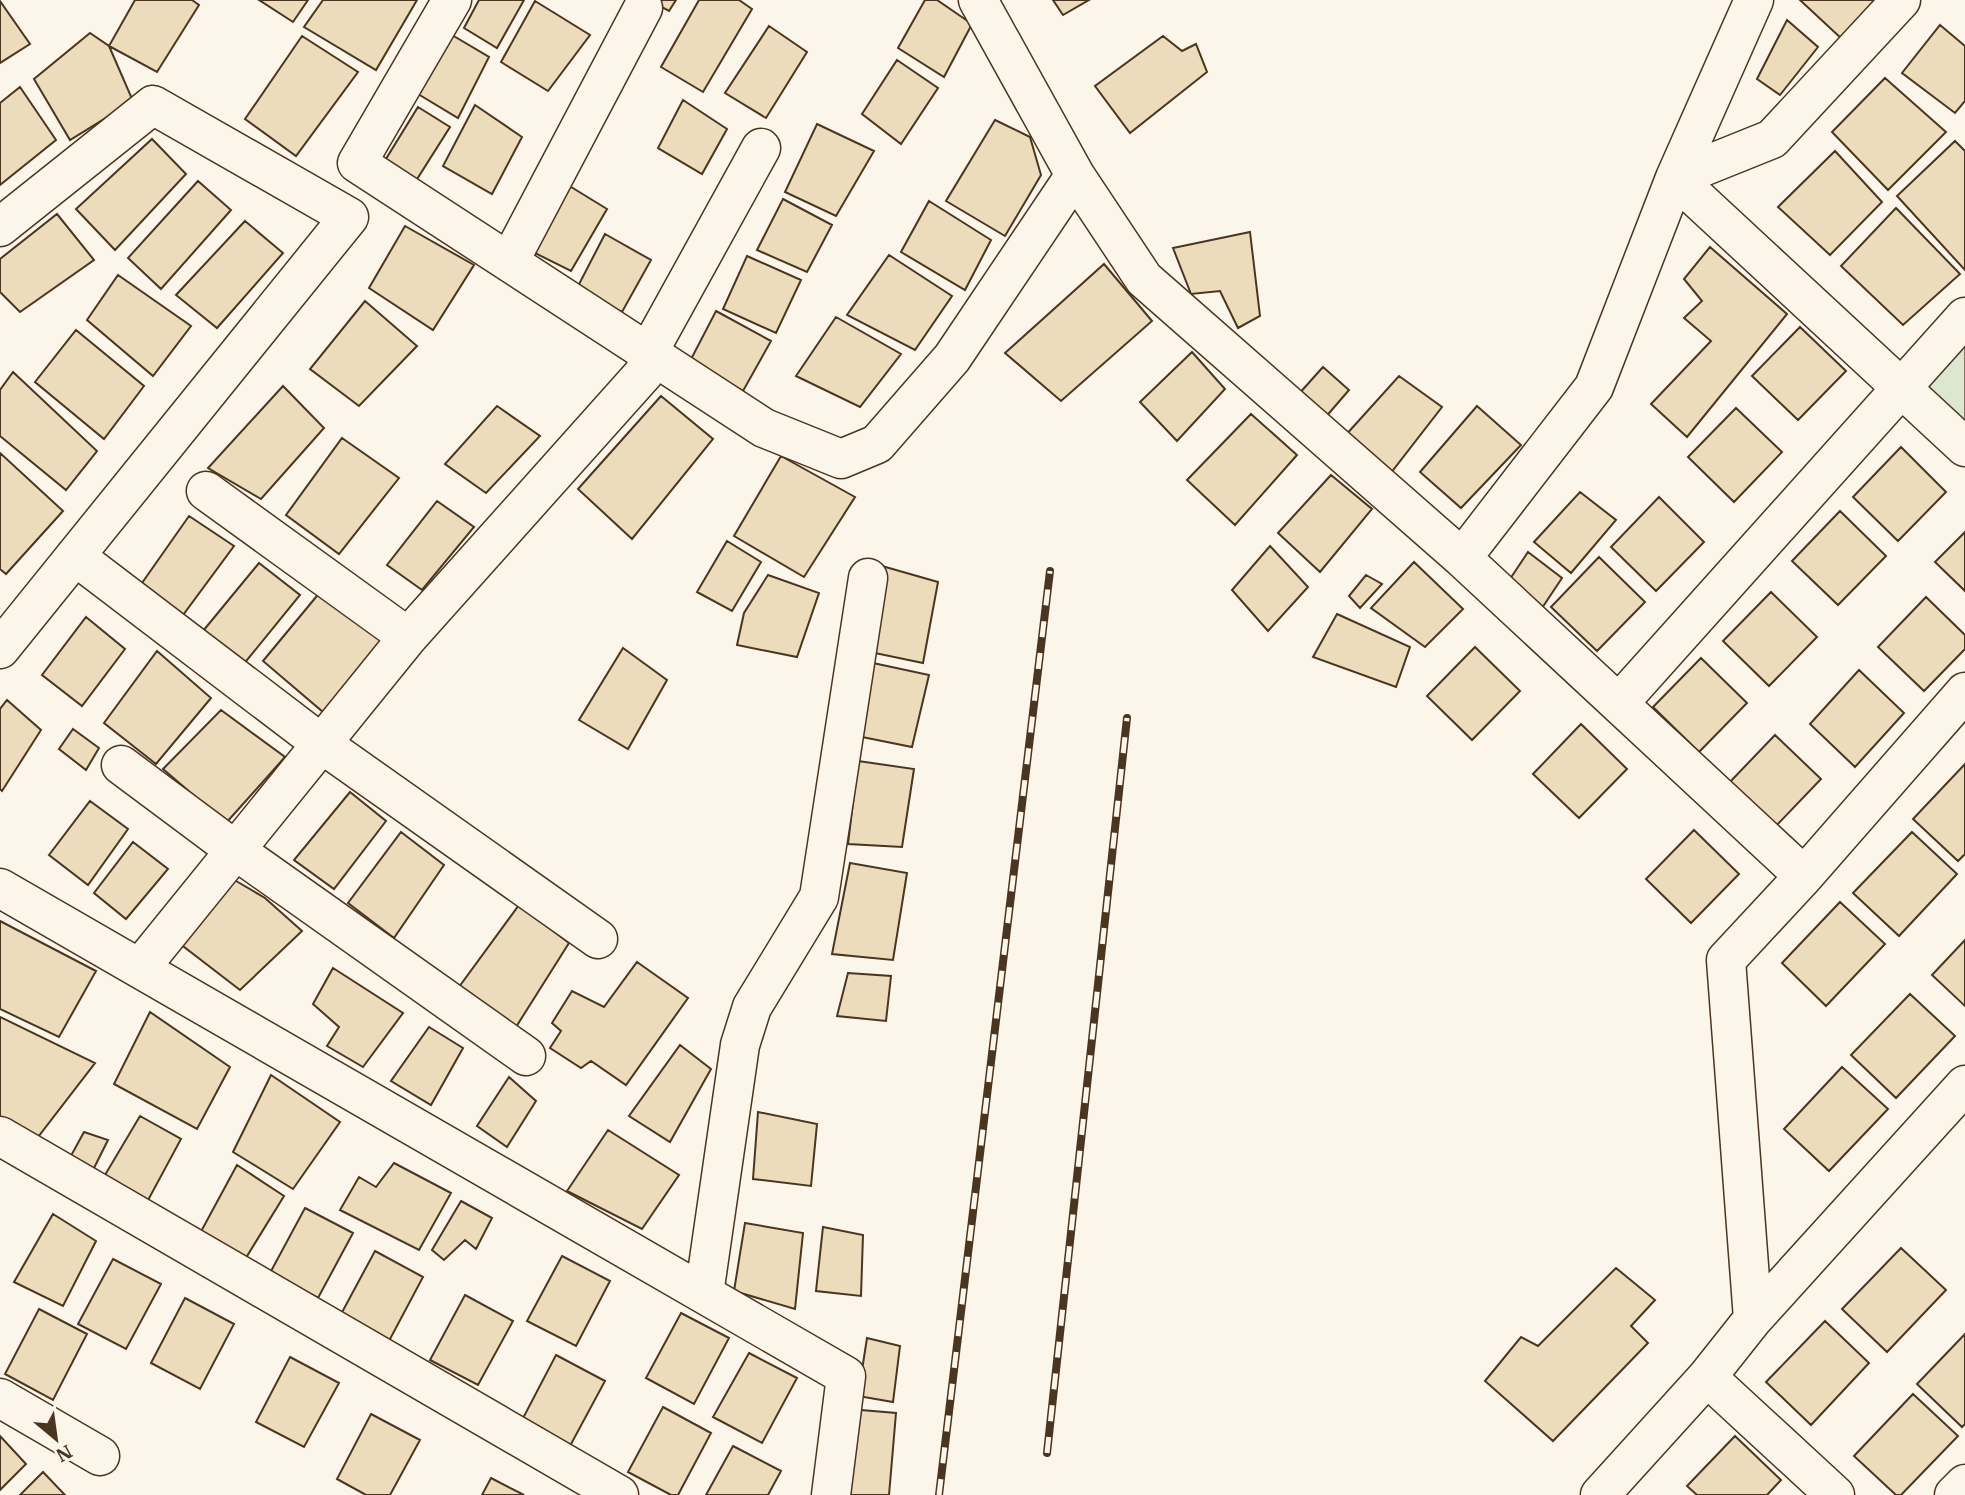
<svg xmlns="http://www.w3.org/2000/svg" width="1965" height="1495" font-family="'IBM Plex Serif',serif">
	<style>
		.green { fill: #dce7d0; stroke: #887966; stroke-width: 2 }
		.building { fill: #ecdcbc; stroke: #4a3520; stroke-width: 2 }
		.lines { fill: none; stroke-linecap: round; stroke-linejoin: round }
		.minor-casing { stroke: #4a3520; stroke-width: 41 }
		.minor { stroke: #fbf6e9; stroke-width: 38 }
		.rail-casing { stroke: #4a3520; stroke-width: 8 }
		.rail { stroke: #fbf6e9; stroke-width: 5; stroke-dasharray: 16; stroke-linecap: butt }
	</style>
	<rect width="100%" height="100%" fill="#fbf6e9"/>
	<path class="green" d="M1965 317V447L1902 388Z"/>
	<path class="building" d="M135 0H192L199 5 157 72 109 46Z
		M259 0H308L293 22Z
		M323 0H417L376 70 304 27Z
		M479 0H524L497 48 464 28Z
		M649 0H676L669 11Z
		M699 0H739L752 9 703 92 661 67Z
		M925 0H937L972 24 944 77 898 48Z
		M1053 0H1089L1063 15Z
		M1800 0H1876L1843 40Z
		M0 1 30 44 0 63Z
		M535 1 590 35 548 91 501 62Z
		M1787 20 1818 47 1780 95 1757 79Z
		M1940 25 1965 46V101L1955 113 1902 73Z
		M769 26 807 52 766 118 725 93Z
		M90 33 109 46 133 101 70 140 34 79Z
		M452 35 489 57 458 118 418 94Z
		M302 36 358 72 296 156 245 119Z
		M1163 36 1182 51 1196 44 1207 72 1130 133 1095 86Z
		M897 60 938 88 901 144 862 114Z
		M1885 78 1946 132 1888 190 1832 132Z
		M20 87 56 140 0 185V103Z
		M683 100 727 129 702 174 658 148Z
		M475 105 522 137 492 194 443 166Z
		M418 107 450 127 412 187 381 167Z
		M995 120 1030 137 1041 175 1005 236 946 201Z
		M817 124 874 151 836 216 785 192Z
		M152 139 186 174 115 250 76 209Z
		M1955 141 1965 151V270L1897 196Z
		M1835 151 1882 202 1830 255 1778 207Z
		M198 181 231 210 161 289 128 258Z
		M563 182 607 209 571 271 529 250Z
		M783 199 832 225 807 272 757 250Z
		M929 201 991 240 965 290 901 252Z
		M1896 208 1960 274 1903 325 1841 266Z
		M57 214 94 260 20 312 0 292V259Z
		M245 221 283 253 217 328 176 295Z
		M405 226 474 265 433 330 369 288Z
		M1250 232 1260 316 1238 328 1220 291 1191 294 1173 248Z
		M605 234 651 260 622 312 576 290Z
		M1710 247 1787 314 1687 437 1651 404 1711 341 1684 318 1702 301 1684 279Z
		M889 255 952 296 915 350 847 315Z
		M747 256 801 280 776 333 723 309Z
		M1104 264 1152 321 1061 401 1005 353Z
		M118 275 191 326 153 376 87 320Z
		M365 301 417 346 359 406 310 369Z
		M716 311 771 341 743 391 689 363Z
		M836 317 901 354 860 407 796 376Z
		M1800 327 1846 371 1798 420 1752 376Z
		M76 330 144 386 104 439 35 382Z
		M1192 352 1225 389 1177 441 1140 402Z
		M1323 367 1349 390 1324 419 1297 396Z
		M13 372 97 451 66 490 0 436V390Z
		M1399 376 1442 407 1390 474 1344 437Z
		M283 386 324 428 261 499 208 468Z
		M661 396 713 439 632 539 578 489Z
		M497 406 540 436 486 493 445 464Z
		M1477 406 1521 445 1461 508 1420 472Z
		M1736 408 1782 452 1734 502 1688 457Z
		M1251 414 1297 455 1235 525 1187 480Z
		M342 438 399 478 339 554 286 515Z
		M1901 447 1946 492 1898 541 1853 497Z
		M0 453 63 511 6 574 0 569Z
		M781 456 855 497 804 577 734 536Z
		M1331 475 1372 509 1320 572 1278 533Z
		M1580 492 1616 520 1571 573 1534 542Z
		M1659 497 1704 542 1656 591 1611 547Z
		M437 501 474 527 422 590 387 565Z
		M1840 511 1886 556 1838 605 1792 561Z
		M189 516 234 546 183 615 142 583Z
		M1965 532V591L1935 562Z
		M727 541 761 562 732 611 697 592Z
		M1270 546 1308 587 1268 631 1232 590Z
		M1528 552 1562 578 1542 608 1508 582Z
		M1599 557 1645 602 1597 651 1551 607Z
		M1414 562 1463 609 1425 647 1371 608Z
		M259 563 300 595 243 665 203 631Z
		M882 566 938 582 923 663 870 652Z
		M768 575 819 593 797 657 737 645 744 613Z
		M1366 575 1382 584 1360 608 1349 596Z
		M321 591 384 641 323 712 263 661Z
		M1771 592 1817 637 1769 686 1723 641Z
		M1926 597 1965 635V649L1924 691 1878 647Z
		M1337 614 1410 647 1396 687 1313 657Z
		M86 617 125 649 82 706 42 675Z
		M1475 647 1520 691 1472 740 1427 696Z
		M623 648 667 680 628 749 579 720Z
		M157 651 211 698 156 764 104 723Z
		M1701 658 1747 703 1699 752 1653 707Z
		M873 663 929 675 912 747 857 736Z
		M1859 670 1904 713 1855 767 1810 724Z
		M7 700 41 730 2 791 0 789V709Z
		M221 710 285 757 226 823 163 769Z
		M1581 724 1627 769 1579 818 1533 774Z
		M73 729 99 748 86 770 59 749Z
		M1775 735 1821 779 1774 828 1728 784Z
		M858 761 914 769 902 847 848 844Z
		M1965 764V854L1958 861 1913 819Z
		M350 792 386 821 334 889 294 860Z
		M90 801 128 829 88 885 49 855Z
		M1694 830 1739 874 1691 923 1646 879Z
		M401 832 444 865 394 938 348 903Z
		M1912 832 1957 874 1899 936 1853 893Z
		M133 842 168 869 126 919 94 893Z
		M850 863 907 873 893 960 832 954Z
		M231 878 265 898 302 931 240 990 179 943Z
		M1840 902 1885 944 1826 1006 1782 963Z
		M519 905 569 943 516 1027 459 987Z
		M0 921 96 971 59 1037 0 1009Z
		M1965 940V1006L1932 975Z
		M637 962 688 998 626 1085 591 1061 581 1068 550 1048 561 1031 552 1023 572 991 604 1007Z
		M333 968 403 1013 363 1067 327 1046 339 1027 313 1004Z
		M848 973 891 976 886 1021 837 1016Z
		M1910 994 1955 1036 1896 1098 1851 1055Z
		M150 1012 230 1067 197 1129 114 1084Z
		M0 1017 95 1063 38 1137 0 1123Z
		M429 1027 463 1048 431 1105 391 1081Z
		M680 1045 711 1069 670 1142 629 1116Z
		M1842 1067 1888 1109 1829 1171 1784 1129Z
		M271 1075 340 1122 293 1189 233 1152Z
		M509 1077 536 1101 507 1147 477 1126Z
		M758 1112 817 1124 811 1186 753 1179Z
		M140 1116 181 1139 146 1204 102 1180Z
		M608 1130 679 1175 642 1229 567 1191Z
		M84 1132 108 1140 90 1176 67 1163Z
		M394 1163 451 1193 419 1250 340 1210 359 1177 376 1187Z
		M237 1165 284 1196 244 1261 198 1237Z
		M461 1201 492 1218 476 1249 465 1240 444 1260 432 1250Z
		M305 1208 353 1233 318 1298 270 1273Z
		M53 1214 96 1241 63 1306 14 1282Z
		M745 1223 803 1233 795 1309 734 1291Z
		M823 1227 863 1235 861 1296 816 1291Z
		M1901 1248 1946 1290 1887 1352 1842 1309Z
		M375 1251 423 1277 389 1341 340 1316Z
		M562 1256 610 1281 576 1346 527 1321Z
		M113 1259 161 1284 126 1349 78 1324Z
		M1616 1268 1655 1300 1631 1326 1648 1343 1553 1441 1485 1381 1521 1337 1538 1346Z
		M465 1295 513 1321 478 1385 430 1360Z
		M185 1298 234 1324 200 1389 151 1363Z
		M39 1309 87 1334 53 1400 5 1374Z
		M681 1313 729 1338 694 1404 646 1378Z
		M1825 1321 1869 1363 1811 1425 1766 1382Z
		M1965 1334V1424L1962 1427 1917 1384Z
		M867 1338 900 1346 893 1402 858 1396Z
		M749 1353 797 1378 762 1443 713 1417Z
		M556 1355 605 1381 570 1446 522 1420Z
		M290 1357 339 1383 304 1447 256 1422Z
		M1913 1394 1958 1436 1901 1495H1896L1854 1456Z
		M663 1407 711 1433 678 1495H671L628 1472Z
		M861 1410 896 1413 889 1495H849Z
		M371 1414 420 1440 390 1495H366L337 1479Z
		M0 1436 26 1464 0 1490Z
		M1735 1436 1781 1480 1767 1495H1697L1687 1486Z
		M733 1446 781 1471 768 1495H706Z
		M43 1472 65 1495H20Z
		M491 1478 524 1495H482Z"/>
	<g class="lines">
		<defs>
			<path id="minor" d="M452 0 357 163 764 428 841 459 877 444 952 358 1075 175
				M978 0 1075 175 1144 279 1462 558 1804 876 1726 960 1753 1319
				M1901 0 1772 139 1675 178 1965 447
				M0 227 153 105 349 217 0 649
				M509 262 643 8
				M206 491 408 637
				M75 556 322 744 598 939
				M1462 558 1594 387 1675 178 1754 0
				M1619 703 1965 317
				M121 765 235 850 526 1056
				M1804 876 1965 692
				M0 888 846 1376 831 1495
				M140 968 408 637 645 372 649 351 761 148
				M0 1136 619 1495
				M704 1294 740 1045 752 1007 819 897 868 578
				M1707 1377 1835 1495
				M0 1398 100 1456
				M1600 1495 1707 1377 1753 1319 1965 1085
				M1954 1495 1965 1484"/>
		</defs>
		<use href="#minor" class="minor-casing"/>
		<use href="#minor" class="minor"/>
		<defs>
			<path id="rail" d="M1047 1453 1127 718
				M939 1495 1050 571"/>
		</defs>
		<use href="#rail" class="rail-casing"/>
		<use href="#rail" class="rail"/>
	</g>
	<g transform="translate(56 1439) rotate(151)" stroke="#fbf6e9" stroke-width="5" paint-order="stroke">
	<path d="M0-5L12 26L0 18L-12 26Z" fill="#4a3520"/>
	<text y="-10" font-size="19" font-weight="bold" text-anchor="middle" fill="#4a3520">N</text>
	</g>
</svg>
